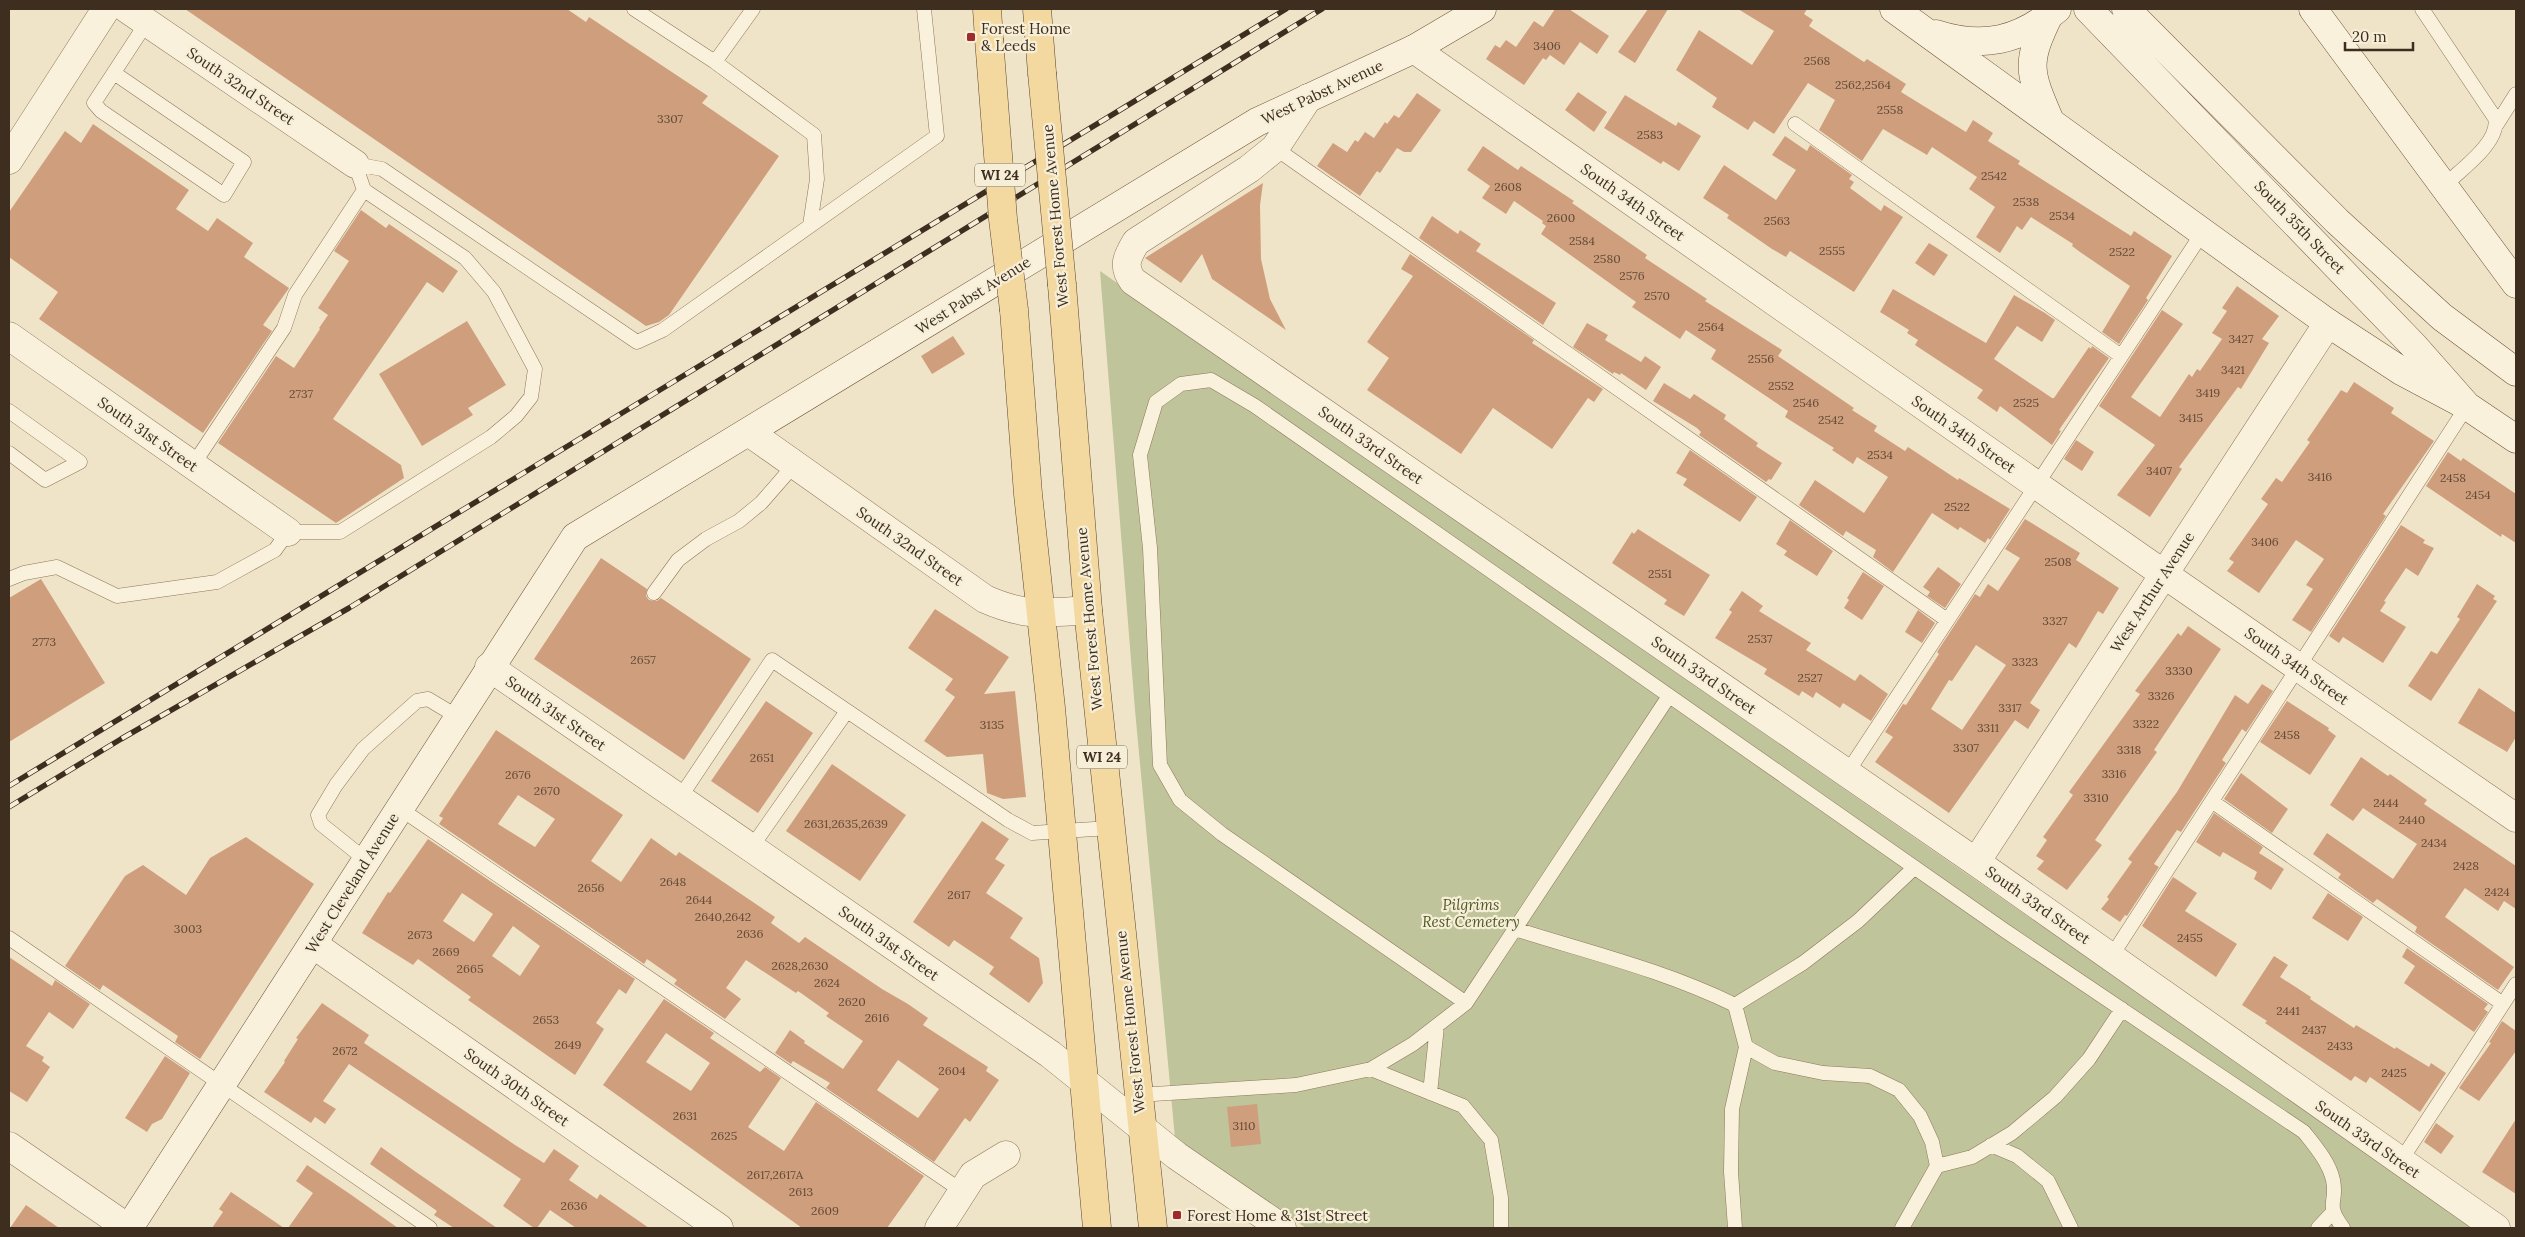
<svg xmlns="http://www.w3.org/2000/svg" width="2525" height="1237" font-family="Lora,serif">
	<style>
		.cemetery { fill: #bfc49a }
		.building { fill: #cf9f7d; fill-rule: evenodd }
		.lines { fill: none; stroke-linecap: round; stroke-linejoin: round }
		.lane-casing { stroke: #8d765c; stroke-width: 15 }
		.street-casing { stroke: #8d765c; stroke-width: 29 }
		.secondary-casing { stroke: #6f573f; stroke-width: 29 }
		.primary-casing { stroke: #5b4430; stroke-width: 29 }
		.lane { stroke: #faf1dc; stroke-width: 14 }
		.street { stroke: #faf1dc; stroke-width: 28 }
		.secondary { stroke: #faf1dc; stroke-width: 28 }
		.primary { stroke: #f3d9a0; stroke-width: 28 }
		.rail-casing { stroke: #3d2e20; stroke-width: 5.5 }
		.rail { stroke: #f7eed8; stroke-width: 4; stroke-dasharray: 11; stroke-linecap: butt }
		.primary-bridge-casing { stroke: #5b4430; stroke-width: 29; stroke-linecap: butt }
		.primary-bridge { stroke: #f3d9a0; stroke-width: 28 }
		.poi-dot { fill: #9e2a2b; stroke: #f7eed8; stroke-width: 2 }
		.labels { text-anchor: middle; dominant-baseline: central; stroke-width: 4.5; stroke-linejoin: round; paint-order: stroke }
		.number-label { font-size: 12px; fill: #624a37 }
		.shield { fill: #f7eed8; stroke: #756857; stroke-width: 1 }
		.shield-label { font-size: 14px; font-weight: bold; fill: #3d2e20 }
		.poi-label { font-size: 15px; fill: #3d2e20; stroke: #f7eed8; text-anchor: start }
		.street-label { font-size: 15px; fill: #3d2e20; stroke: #f7eed8 }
		.park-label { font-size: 15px; font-style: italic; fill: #4d5a26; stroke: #f7eed8 }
	</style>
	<rect width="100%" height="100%" fill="#f0e4c8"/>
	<path class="cemetery" d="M1100 271 1408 487 2478 1228H1306L1175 1138 1135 710Z"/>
	<path class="building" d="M185 9H567L586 22 589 17 708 96 702 103 779 156 669 315 659 322 646 326Z
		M1555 9H1569L1609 36 1597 54 1580 42 1564 65 1550 55 1546 60 1543 58 1524 85 1486 59 1495 45 1500 48 1506 40 1516 47 1534 21 1543 27Z
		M1648 9H1668L1635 63 1618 52Z
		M1738 9H1807L1804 14 1813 20 1809 26 1864 62 1867 59 1906 84 1901 92 1966 132 1973 120 1993 133 1988 141 2020 161 2018 164 2131 236 2134 231 2172 256 2146 298 2148 300 2119 344 2102 332 2130 286 2080 252 2072 246 2073 244 2031 217 2022 230 2017 226 2000 253 1976 237 1995 207 1969 189 1977 177 1932 147 1927 155 1883 129 1862 161 1819 130 1835 100 1808 83 1774 134 1754 121 1748 130 1712 107 1717 98 1676 70 1699 30 1752 65 1774 31Z
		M1578 92 1607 112 1594 132 1565 110Z
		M1417 93 1441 110 1411 152H1404L1397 148 1380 173 1377 171 1360 196 1317 166 1333 143 1347 152 1355 140 1358 142 1365 132 1374 138 1385 122 1387 124 1394 115 1399 118Z
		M1625 95 1676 126 1678 122 1701 136 1679 171 1663 161 1661 164 1604 128Z
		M93 124 189 190 176 209 208 231 217 218 253 243 244 257 289 288 263 325 272 331 203 433 39 319 58 292 9 257V212L65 131 81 143Z
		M1785 136 1807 151 1810 145 1852 175 1849 179 1854 182 1850 188 1881 211 1884 205 1903 217 1854 292 1790 251 1786 257 1772 249 1727 218 1729 215 1703 198 1724 165 1776 200 1796 170 1772 155Z
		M1483 146 1518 170 1521 166 1574 201 1572 203 1647 255 1645 258 1707 299 1705 301 1782 350 1778 356 1854 408 1852 410 1877 426 1874 431 1905 451 1908 447 1958 480 1959 478 2010 509 1990 540 1988 538 1985 543 1960 527 1958 530 1932 513 1893 572 1873 557 1876 550 1846 531 1843 536 1799 505 1815 480 1864 513 1888 477 1857 457 1853 464 1832 450 1834 448 1785 417 1788 411 1711 359 1716 350 1686 330 1680 339 1632 307 1636 302 1541 234 1546 226 1542 223 1543 221 1514 201 1506 214 1482 198 1490 186 1467 170Z
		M1263 183 1260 205 1261 259 1270 299 1286 330 1212 279 1202 254 1181 283 1145 258Z
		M361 210 386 228 389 224 458 271 443 293 427 282 333 419 401 465 404 478 336 523 218 443 276 356 294 368 320 329 319 328 328 315 318 308 349 261 334 251Z
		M1432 216 1458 234 1460 230 1481 244 1476 251 1556 303 1543 325 1419 238Z
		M1929 243 1948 255 1934 276 1915 263Z
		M1410 254 1534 340 1532 343 1603 389 1594 402 1588 398 1552 449 1493 408 1461 454 1367 390 1389 358 1367 342 1413 276 1401 269Z
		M2237 286 2279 316 2262 339 2269 343 2241 389 2238 387 2179 467 2182 469 2150 517 2117 495 2155 445 2099 406 2162 310 2183 324 2131 397 2160 417 2189 374 2192 377 2197 369 2200 371 2222 339 2212 333 2227 311 2222 308Z
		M1893 289 1986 343 2014 295 2045 313 2055 320 2042 342 2017 326 1994 359 2052 398H2054L2089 347 2091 349 2092 346 2109 358 2059 430 2061 431 2052 445 2000 406 1997 412 1977 398 1983 390 1915 345 1918 340 1907 333 1909 330 1880 312Z
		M467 321 506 385 468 408 473 415 422 446 379 374Z
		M1587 323 1608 335 1605 340 1641 362 1645 356 1661 367 1646 390 1621 373 1620 375 1614 372 1613 374 1573 347Z
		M953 336 965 354 932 374 921 356Z
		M2354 382 2394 408 2391 413 2434 441 2383 514 2386 516 2311 632 2292 620 2313 589 2306 585 2324 559 2296 540 2259 593 2227 571 2234 562 2229 559 2268 504 2261 499 2276 478 2282 482 2310 442 2307 440 2341 390 2347 393Z
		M1664 383 1690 399 1694 394 1726 415 1724 419 1758 443 1756 446 1782 463 1771 480 1769 479 1766 482 1699 435 1701 432 1697 428 1653 401Z
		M2076 440 2094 452 2082 471 2064 459Z
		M1690 450 1757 497 1740 522 1683 485 1687 479 1676 473Z
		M2448 452 2461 461 2463 458 2516 494V543L2502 534 2501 537 2426 486Z
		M2025 519 2080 553 2076 560 2119 588 2103 614 2098 611 2076 648 2069 643 2030 703 2040 710 2028 729 2015 720 1949 813 1875 762 1893 737 1885 732 1903 704 1906 705 1939 654 1937 652 1975 594 1980 597 1988 584 1998 591 2020 558 2005 549ZM1976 645 2006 665 1962 730 1931 709 1949 680 1952 681Z
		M1790 520 1833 551 1817 576 1784 555 1787 551 1776 544Z
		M2401 525 2425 540 2423 543 2434 548 2418 576 2406 568 2384 601 2386 602 2380 611 2406 627 2383 663 2343 637 2339 643 2329 636Z
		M1638 529 1710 575 1684 616 1664 604 1667 600 1612 563 1632 532 1634 534Z
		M601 558 647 589 646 596 649 600 657 601 661 598 751 659 684 760 534 659Z
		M1938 567 1961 584 1945 608 1927 596 1930 592 1923 587Z
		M1863 572 1884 586 1862 620 1844 608 1849 600 1847 598Z
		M41 579 105 683 9 742V598Z
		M2477 584 2495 596 2493 599 2497 601 2431 701 2408 686 2431 651 2437 654 2460 619 2457 617Z
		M1742 591 1763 606 1759 611 1811 643 1806 650 1855 681 1860 674 1888 694 1871 721 1843 703 1840 708 1816 692 1813 698 1802 691 1799 696 1764 674 1767 669 1715 638 1732 612 1729 610Z
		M935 609 1009 657 984 694 1015 691 1026 797 1003 799 987 793 983 754 947 757 924 741 955 697 945 690 953 679 908 648Z
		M1918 610 1935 623 1922 643 1905 632Z
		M2188 626 2221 649 2154 750 2157 752 2095 840 2102 845 2067 890 2037 869 2044 861 2036 856 2047 840 2043 837 2073 795 2069 792 2140 694 2135 691 2178 633 2181 636Z
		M2262 684 2273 691 2246 732 2242 729 2222 760 2226 763 2181 832 2177 830 2154 864 2159 867 2127 916 2125 915 2120 922 2101 909 2109 899 2107 897 2132 862 2128 859 2177 792 2235 695 2248 704Z
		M2479 688 2516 713V737L2507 752 2458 723Z
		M766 701 813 733 758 813 711 781Z
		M2287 701 2329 728 2328 730 2336 736 2310 775 2260 742Z
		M496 730 623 815 591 861 621 882 651 838 676 856 679 852 775 917 771 923 799 943 805 937 882 989 908 1004 928 1018 923 1025 988 1067 986 1071 999 1080 970 1122 965 1118 934 1162 826 1088 830 1083 793 1061 791 1064 775 1053 790 1030 805 1041 804 1043 843 1069 863 1041 826 1016 829 1013 798 991 796 993 746 960 726 988 741 999 725 1019 674 984 677 980 647 959 644 964 439 824 443 818 439 816ZM518 795 555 819 535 847 498 824ZM898 1060 939 1089 918 1118 877 1090Z
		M2361 757 2388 776 2390 774 2427 800 2424 804 2516 866V909L2504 901 2498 911 2465 888 2445 917 2514 967 2498 990 2415 932 2417 927 2377 899 2373 903 2338 878 2341 874 2313 854 2327 833 2393 879 2417 844 2363 808 2353 821 2330 805Z
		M832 764 906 815 860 881 786 831Z
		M2241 773 2288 809 2272 833 2224 799Z
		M2214 813 2263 847 2259 853 2284 869 2271 890 2254 879 2257 872 2223 852 2220 857 2196 842Z
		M982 821 1009 839 995 859 1005 865 986 893 1023 918 1010 938 1039 958 1043 983 1029 1003 989 974 994 967 954 940 949 947 913 922Z
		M246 837 314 884 200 1059 175 1042 178 1036 103 985 100 990 65 966 125 876 143 865 186 895 210 858Z
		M428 839 635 979 626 994 619 989 596 1023 604 1029 575 1075 468 1000 471 997 418 959 413 965 362 933 388 892 390 893ZM462 893 493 914 474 942 443 921ZM513 926 540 946 520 976 492 956Z
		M2173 877 2197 893 2185 911 2237 944 2216 977 2142 926Z
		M2328 893 2363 917 2348 941 2312 918Z
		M2407 948 2488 1004 2484 1009 2488 1012 2474 1032 2404 983 2415 966 2402 957Z
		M2274 956 2288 965 2280 977 2311 997 2310 999 2354 1028 2356 1025 2395 1049 2396 1047 2429 1067 2431 1063 2446 1073 2420 1112 2370 1077 2366 1083 2355 1076 2351 1081 2265 1023 2267 1021 2242 1005Z
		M9 957 52 986 55 980 90 1004 73 1029 49 1012 26 1046 44 1057 42 1061 50 1067 27 1102 9 1091Z
		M664 999 714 1033 710 1038 760 1072 765 1067 781 1078 748 1127 784 1151 816 1102 924 1176 887 1228H802L603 1085ZM666 1033 710 1063 691 1091 646 1062Z
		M322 1003 369 1035 364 1043 515 1145 544 1163 554 1149 579 1166 569 1180 597 1199 600 1194 649 1228H576L550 1210 537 1228H534L503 1206 521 1179 349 1064 323 1101 336 1109 325 1124 315 1117 311 1123 264 1092 285 1062 284 1061 298 1039 296 1038Z
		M2502 1021 2516 1031V1051L2479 1101 2459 1088 2491 1043 2489 1042Z
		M165 1056 190 1073 162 1119 152 1124 147 1132 125 1118Z
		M1257 1104 1261 1144 1231 1147 1227 1107Z
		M2516 1119V1194L2482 1172Z
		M2436 1123 2454 1136 2441 1154 2424 1142Z
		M381 1147 416 1172 497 1228H454L434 1215 437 1211 370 1164Z
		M307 1165 350 1194 398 1228H288L313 1193 296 1181Z
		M231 1192 284 1228H212L223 1212 219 1209Z
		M26 1205 59 1228H10Z"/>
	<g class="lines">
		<defs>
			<path id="lane" d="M634 9 715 62 753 9
				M2422 9 2495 118C2501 142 2460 170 2444 186
				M715 62 814 135 817 179 810 225
				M114 73 244 162 224 195 101 111 94 103 147 22
				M1795 124 2121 356
				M2497 124 2516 94
				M1275 148 1947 620
				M355 164 382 169 637 342 663 330 937 136 924 9
				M9 411 80 462 45 480 9 453
				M193 465 284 328 295 295 364 190
				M9 579 24 573 57 567 117 596 217 582 275 550 288 532H340L491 437 516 416 531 397 535 369 494 292 465 258 364 190 355 164
				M654 593 678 560 706 539 739 521 761 503 795 464
				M1847 773 2203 232
				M679 799 772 660 1008 820 1032 833 1110 828
				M2213 802 2503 1004
				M399 808 962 1191
				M751 848 847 711
				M366 860 321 824 318 815 336 785 363 749 417 701 428 699 458 717
				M1515 929C1591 953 1663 970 1735 1005L1803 963 1858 921 1914 868
				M9 938 430 1228
				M2111 957 2467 406
				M1466 1003 1222 834 1180 800 1160 765 1150 548 1140 455 1156 402 1181 384 1211 380 1255 406 2004 930 2304 1132C2315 1146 2329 1162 2333 1180 2338 1204 2324 1202 2343 1228
				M1735 1005 1746 1047 1775 1063 1823 1073 1870 1076 1899 1090 1920 1116 1932 1142 1937 1166 1972 1157 2012 1133 2055 1097 2089 1059 2122 1009
				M1371 1069 1413 1044 1466 1003 1669 696
				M1430 1093 1437 1026
				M1138 1095 1296 1085 1371 1069 1463 1106 1491 1140 1501 1198V1228
				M1991 1145 2017 1156 2048 1181 2071 1228
				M2400 1162 2516 984
				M1735 1228 1731 1172 1732 1109 1746 1047
				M1902 1228 1937 1166
				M2318 1228 2332 1213"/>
			<path id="street" d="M127 9 355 164
				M1414 49 2148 563 2516 818
				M1308 98 1275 148 1249 169 1136 242C1127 257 1122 266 1133 281L1976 862 2496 1228
				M9 160 106 9
				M9 336 288 532
				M750 433 985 599C1026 617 1044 613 1088 610
				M489 667 1050 1054 1177 1156 1282 1228
				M1976 862 2328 323
				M314 945 719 1228
				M9 1146 128 1228
				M939 1228 973 1175 1006 1155"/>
			<path id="secondary" d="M1894 9 2328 323 2403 372 2467 406
				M2088 9 2414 346 2467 406 2516 439
				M2126 9 2337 221 2442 317 2516 372
				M2313 9 2516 284
				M2049 15C2025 64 2029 72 2050 121
				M1936 34C1983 49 2019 41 2057 9
				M129 1228 575 537 1257 122 1414 49 1482 9"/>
			<path id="primary" d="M987 9 989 39
				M1037 9 1042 73
				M1062 285 1088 610 1153 1228
				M1014 310 1028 494 1051 708 1097 1228"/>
		</defs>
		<use href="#lane" class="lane-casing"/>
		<use href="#street" class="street-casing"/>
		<use href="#secondary" class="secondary-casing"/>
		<use href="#primary" class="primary-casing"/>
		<use href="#lane" class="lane"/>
		<use href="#street" class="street"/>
		<use href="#secondary" class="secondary"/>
		<use href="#primary" class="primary"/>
		<defs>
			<path id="rail" d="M9 786 1286 9
				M9 807 121 739 349 608 1322 9"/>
		</defs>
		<use href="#rail" class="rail-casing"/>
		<use href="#rail" class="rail"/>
		<defs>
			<path id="primary-bridge" d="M989 39 1003 219 1014 310
				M1042 73 1062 285"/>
		</defs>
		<use href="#primary-bridge" class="primary-bridge-casing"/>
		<use href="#primary-bridge" class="primary-bridge"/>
	</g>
	<g class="poi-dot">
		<rect x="966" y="32" width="10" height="10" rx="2.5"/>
		<rect x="1172" y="1210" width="10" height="10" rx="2.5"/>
	</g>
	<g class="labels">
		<g class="number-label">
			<text x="1547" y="45">3406</text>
			<text x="1817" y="60">2568</text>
			<text x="1863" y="84">2562,2564</text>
			<text x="1890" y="109">2558</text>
			<text x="670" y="118">3307</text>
			<text x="1650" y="134">2583</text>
			<text x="1994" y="175">2542</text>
			<text x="1508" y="186">2608</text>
			<text x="2026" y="201">2538</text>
			<text x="2062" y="215">2534</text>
			<text x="1561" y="217">2600</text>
			<text x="1777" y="220">2563</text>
			<text x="1582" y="240">2584</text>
			<text x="1832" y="250">2555</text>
			<text x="2122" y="251">2522</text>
			<text x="1607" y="258">2580</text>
			<text x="1632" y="275">2576</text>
			<text x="1657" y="295">2570</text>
			<text x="1711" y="326">2564</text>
			<text x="2241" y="338">3427</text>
			<text x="1761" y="358">2556</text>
			<text x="2233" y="369">3421</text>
			<text x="1781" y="385">2552</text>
			<text x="2208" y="392">3419</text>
			<text x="301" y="393">2737</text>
			<text x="1806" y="402">2546</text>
			<text x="2026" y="402">2525</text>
			<text x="2191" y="417">3415</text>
			<text x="1831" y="419">2542</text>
			<text x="1880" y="454">2534</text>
			<text x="2159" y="470">3407</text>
			<text x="2320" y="476">3416</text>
			<text x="2453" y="477">2458</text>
			<text x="2478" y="494">2454</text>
			<text x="1957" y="506">2522</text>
			<text x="2265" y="541">3406</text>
			<text x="2058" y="561">2508</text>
			<text x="1660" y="573">2551</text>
			<text x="2055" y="620">3327</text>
			<text x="1760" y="638">2537</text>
			<text x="44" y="641">2773</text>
			<text x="643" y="659">2657</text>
			<text x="2025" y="661">3323</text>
			<text x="2179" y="670">3330</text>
			<text x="1810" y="677">2527</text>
			<text x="2161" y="695">3326</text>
			<text x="2010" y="707">3317</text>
			<text x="2146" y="723">3322</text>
			<text x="992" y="724">3135</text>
			<text x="1988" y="727">3311</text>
			<text x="2287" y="734">2458</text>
			<text x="1966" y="747">3307</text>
			<text x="2129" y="749">3318</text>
			<text x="762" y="757">2651</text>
			<text x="2114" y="773">3316</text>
			<text x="518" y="774">2676</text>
			<text x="547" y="790">2670</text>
			<text x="2096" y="797">3310</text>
			<text x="2386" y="802">2444</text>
			<text x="2412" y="819">2440</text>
			<text x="846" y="823">2631,2635,2639</text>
			<text x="2434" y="842">2434</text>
			<text x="2466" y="865">2428</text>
			<text x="673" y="881">2648</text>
			<text x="591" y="887">2656</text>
			<text x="2497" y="891">2424</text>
			<text x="959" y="894">2617</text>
			<text x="699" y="899">2644</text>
			<text x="723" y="916">2640,2642</text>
			<text x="188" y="928">3003</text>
			<text x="750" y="933">2636</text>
			<text x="420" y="934">2673</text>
			<text x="2190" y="937">2455</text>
			<text x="446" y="951">2669</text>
			<text x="800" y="965">2628,2630</text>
			<text x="470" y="968">2665</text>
			<text x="827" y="982">2624</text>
			<text x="852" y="1001">2620</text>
			<text x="2288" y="1010">2441</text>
			<text x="877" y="1017">2616</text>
			<text x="546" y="1019">2653</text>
			<text x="2314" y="1029">2437</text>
			<text x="568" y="1044">2649</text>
			<text x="2340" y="1045">2433</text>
			<text x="345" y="1050">2672</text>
			<text x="952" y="1070">2604</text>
			<text x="2394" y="1072">2425</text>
			<text x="685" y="1115">2631</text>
			<text x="1244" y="1125">3110</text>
			<text x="724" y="1135">2625</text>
			<text x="775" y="1174">2617,2617A</text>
			<text x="801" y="1191">2613</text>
			<text x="574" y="1205">2636</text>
			<text x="825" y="1210">2609</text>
		</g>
		<g class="shield">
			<rect x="975" y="163.5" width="50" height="23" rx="4"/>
			<rect x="1077" y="745.5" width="50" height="23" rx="4"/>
		</g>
		<g class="shield-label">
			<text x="1000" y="175">WI 24</text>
			<text x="1102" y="757">WI 24</text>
		</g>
		<g class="poi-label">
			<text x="981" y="28">Forest Home<tspan x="981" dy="17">&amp; Leeds</tspan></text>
			<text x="1187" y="1215">Forest Home &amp; 31st Street</text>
		</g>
		<g class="street-label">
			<text transform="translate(241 86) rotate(34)">South 32nd Street</text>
			<text transform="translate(1322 92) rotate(-25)">West Pabst Avenue</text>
			<text transform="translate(1633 202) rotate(35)">South 34th Street</text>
			<text transform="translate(1055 216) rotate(-95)">West Forest Home Avenue</text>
			<text transform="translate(2300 227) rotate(46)">South 35th Street</text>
			<text transform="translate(973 295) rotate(-32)">West Pabst Avenue</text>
			<text transform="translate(148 434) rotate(35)">South 31st Street</text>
			<text transform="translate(1964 434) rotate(35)">South 34th Street</text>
			<text transform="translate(1371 445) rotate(35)">South 33rd Street</text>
			<text transform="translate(910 546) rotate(35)">South 32nd Street</text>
			<text transform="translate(2152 592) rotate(-57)">West Arthur Avenue</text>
			<text transform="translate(1089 619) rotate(-95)">West Forest Home Avenue</text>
			<text transform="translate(2297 666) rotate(35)">South 34th Street</text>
			<text transform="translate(1704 675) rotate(35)">South 33rd Street</text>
			<text transform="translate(556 713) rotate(35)">South 31st Street</text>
			<text transform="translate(352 883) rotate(-58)">West Cleveland Avenue</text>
			<text transform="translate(2038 905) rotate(35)">South 33rd Street</text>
			<text transform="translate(889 943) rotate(35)">South 31st Street</text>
			<text transform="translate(1130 1022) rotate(-96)">West Forest Home Avenue</text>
			<text transform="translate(517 1087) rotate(35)">South 30th Street</text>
			<text transform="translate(2368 1139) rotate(35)">South 33rd Street</text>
		</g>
		<g class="park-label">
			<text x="1471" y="904">Pilgrims<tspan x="1471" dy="17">Rest Cemetery</tspan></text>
		</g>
	</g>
	<rect width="2525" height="1237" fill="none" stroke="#3d2e20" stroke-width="20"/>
	<path d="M2345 42v8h68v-8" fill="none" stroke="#3d2e20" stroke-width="2.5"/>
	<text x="2352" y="42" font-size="15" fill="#3d2e20" stroke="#f7eed8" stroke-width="4" paint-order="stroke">20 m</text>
</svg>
